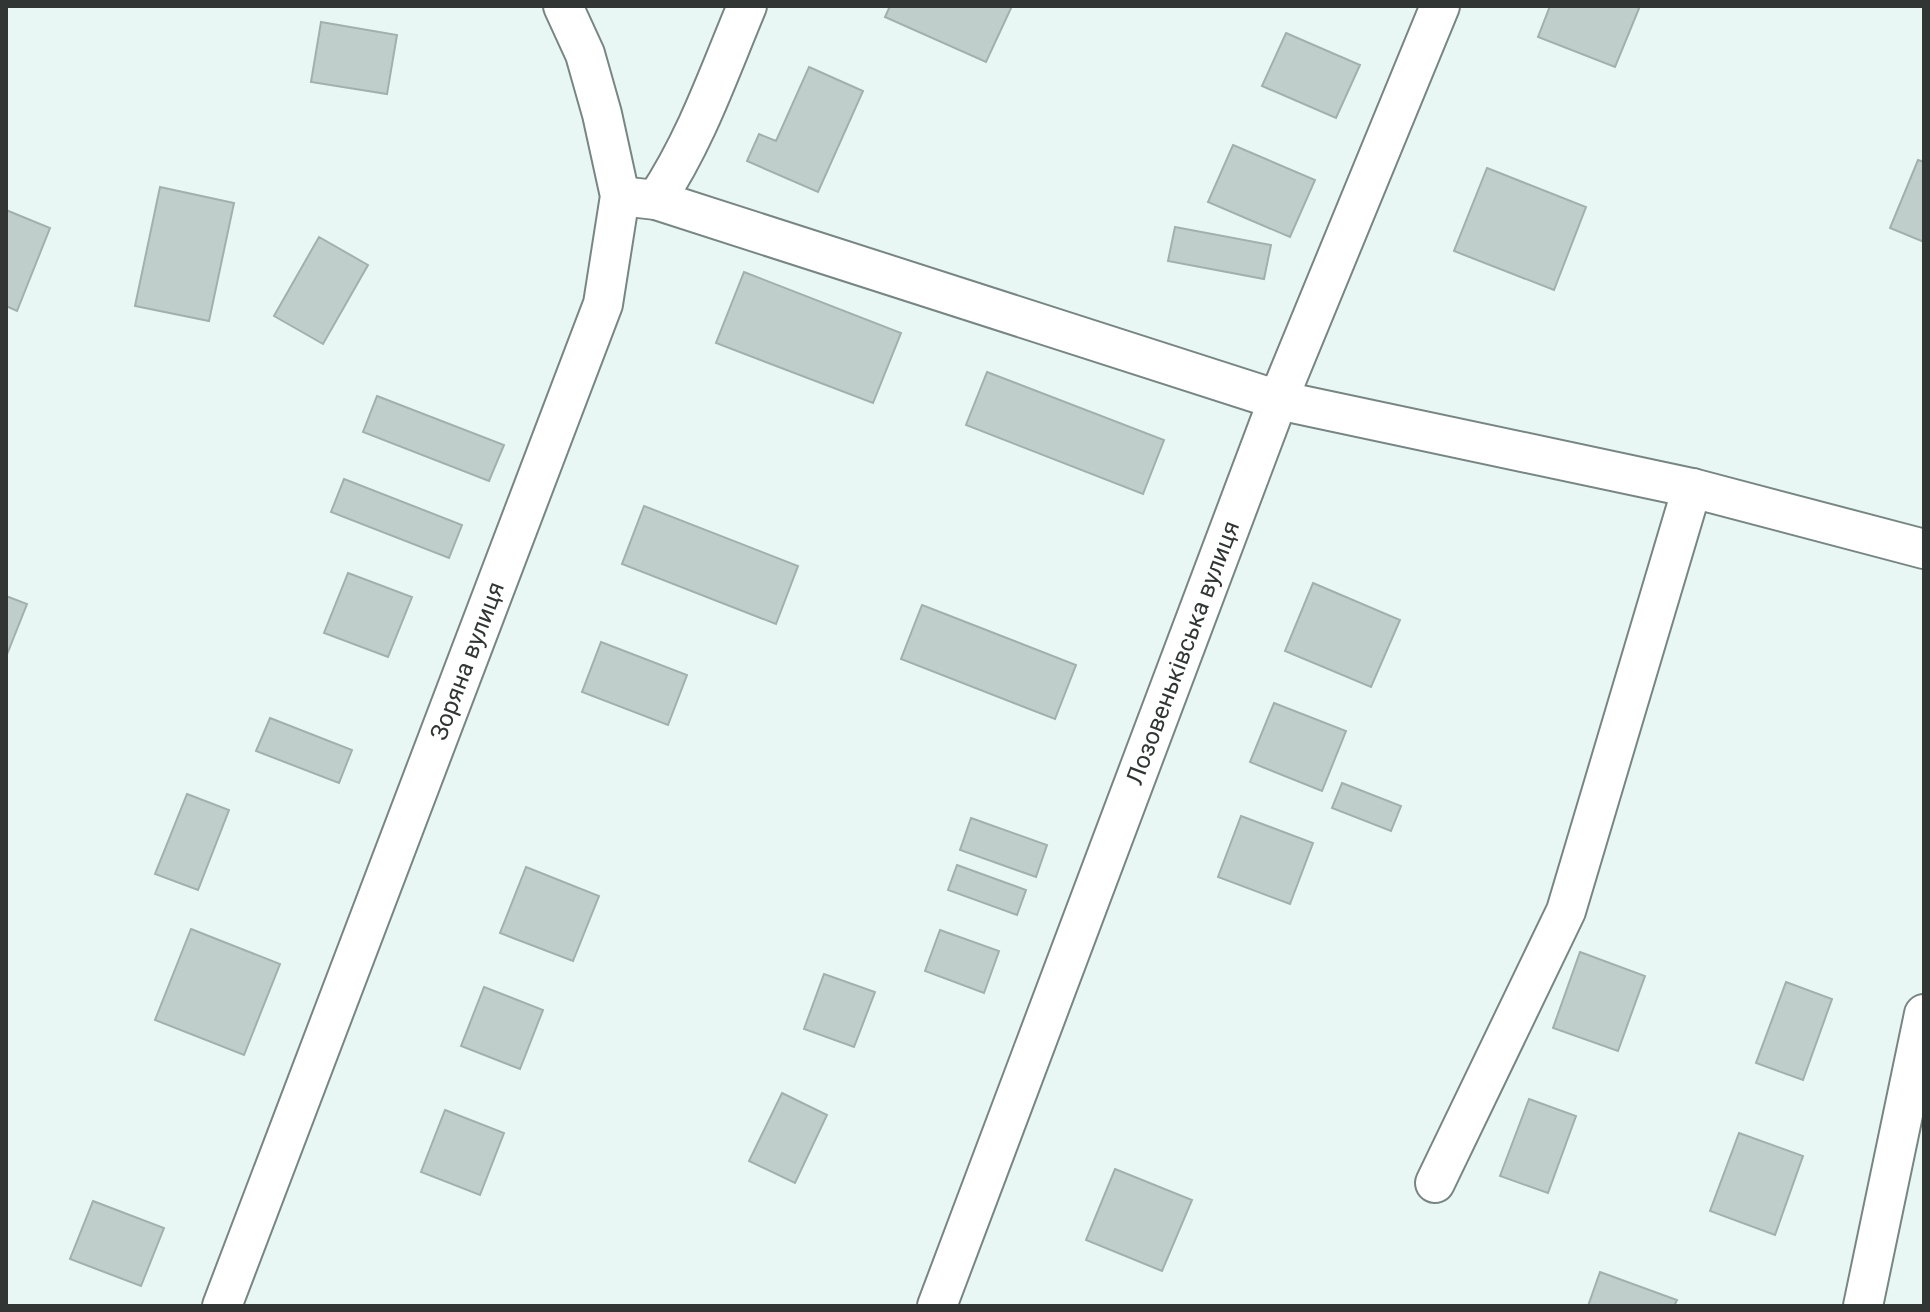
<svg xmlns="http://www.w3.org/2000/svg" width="1930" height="1312" font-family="Roboto,sans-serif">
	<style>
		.building { fill: #c0cecb; stroke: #a2b0ad; stroke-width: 2 }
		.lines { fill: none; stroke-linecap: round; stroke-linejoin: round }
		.minor-casing { stroke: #788683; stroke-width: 42 }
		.minor { stroke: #fff; stroke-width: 38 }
		.labels { text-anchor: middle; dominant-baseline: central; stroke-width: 8; stroke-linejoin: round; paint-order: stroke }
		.street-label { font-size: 24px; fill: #313635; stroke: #e8f7f4 }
	</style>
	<rect width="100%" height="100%" fill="#e8f7f4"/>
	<path class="building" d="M890 6H1012L986 62 885 17Z
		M1550 6H1640L1615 67 1538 37Z
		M321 22 397 35 387 94 311 82Z
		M1286 33 1360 65 1336 118 1262 86Z
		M809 67 863 91 818 192 747 161 759 134 776 141Z
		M1233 145 1315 180 1290 237 1208 202Z
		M1918 160 1924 162V242L1890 228Z
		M1487 168 1586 207 1554 290 1454 251Z
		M160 187 234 203 209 321 135 306Z
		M6 210 50 228 17 311 6 306Z
		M1175 227 1271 245 1264 279 1168 261Z
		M319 237 368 265 323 344 274 316Z
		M744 272 901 333 873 403 716 343Z
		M987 372 1164 440 1143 494 966 425Z
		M377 396 504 445 489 481 363 432Z
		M344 479 462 525 449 558 331 512Z
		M644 506 798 566 776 624 622 564Z
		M348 573 412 597 388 657 324 633Z
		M1313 583 1400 620 1371 687 1285 651Z
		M6 596 27 604 6 657Z
		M922 605 1076 665 1055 719 901 659Z
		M601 642 687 675 668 725 582 692Z
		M1274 703 1346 731 1322 791 1250 762Z
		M270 718 352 750 339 783 256 751Z
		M1342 783 1401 806 1391 831 1332 808Z
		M187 794 229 810 198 890 155 874Z
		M1241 816 1313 843 1290 904 1218 877Z
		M971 818 1047 845 1036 877 960 850Z
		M957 865 1026 890 1017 915 948 890Z
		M526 867 599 896 573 961 500 933Z
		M191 929 280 964 244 1055 155 1020Z
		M940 930 999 951 984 993 925 971Z
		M1580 952 1645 976 1618 1051 1553 1028Z
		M824 974 875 992 854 1047 804 1029Z
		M1786 982 1832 999 1803 1080 1756 1063Z
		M484 987 543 1010 520 1069 461 1046Z
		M782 1093 827 1115 795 1183 749 1161Z
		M1529 1099 1576 1116 1548 1193 1500 1176Z
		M445 1110 504 1133 480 1195 421 1172Z
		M1739 1133 1803 1156 1775 1235 1710 1211Z
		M1115 1169 1192 1200 1162 1271 1086 1240Z
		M93 1201 164 1228 141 1286 70 1259Z
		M1600 1272 1677 1300 1674 1306H1588Z"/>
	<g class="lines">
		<defs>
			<g id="minor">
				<path d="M620 196 656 200 1278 400 1692 488 1924 549"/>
				<path d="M656 200C696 140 719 73 747 6"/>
				<path d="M1435 1183 1566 911 1692 488"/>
				<path id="s1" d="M222 1306 603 304 620 196 602 114 585 54 563 6"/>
				<path id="s2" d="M937 1306 1278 400 1440 6"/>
				<path d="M1863 1306 1924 1014"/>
			</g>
		</defs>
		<use href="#minor" class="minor-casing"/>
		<use href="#minor" class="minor"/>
	</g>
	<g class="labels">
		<g class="street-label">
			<text stroke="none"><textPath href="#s2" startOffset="698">Лозовеньківська вулиця</textPath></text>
			<text stroke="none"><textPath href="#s1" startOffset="690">Зоряна вулиця</textPath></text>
		</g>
	</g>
	<rect width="1930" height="1312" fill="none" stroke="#313635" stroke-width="16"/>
</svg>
